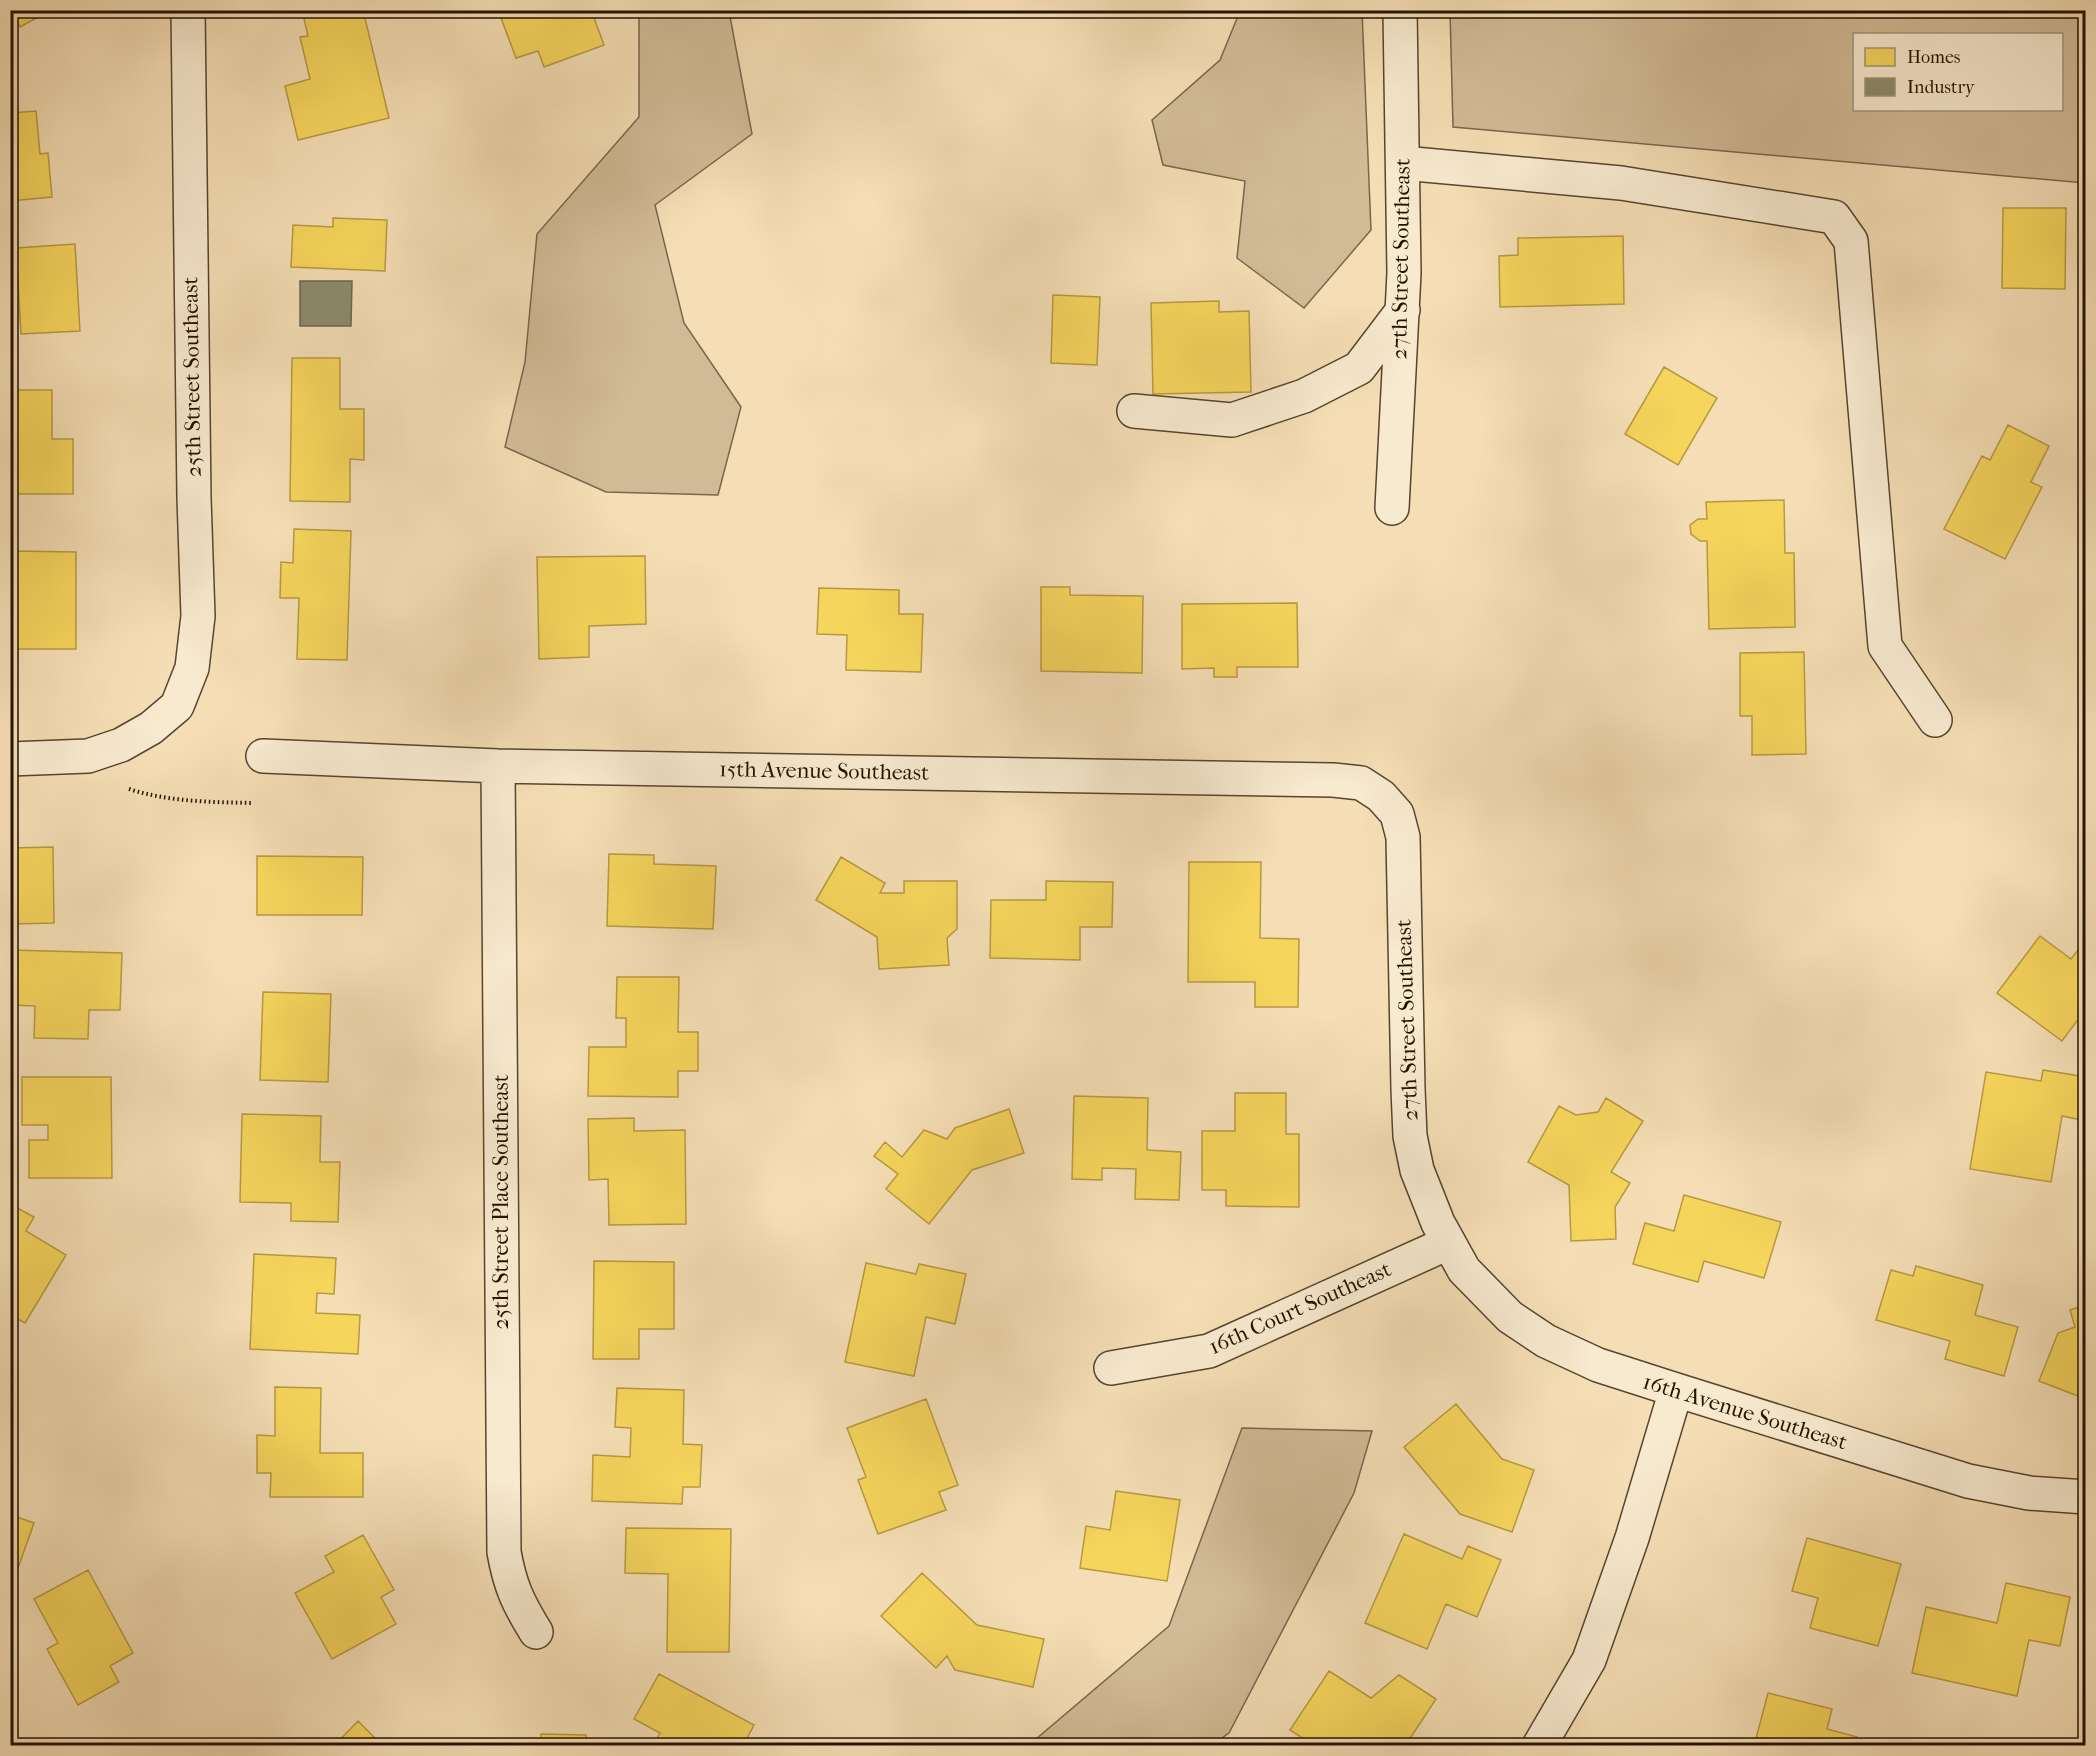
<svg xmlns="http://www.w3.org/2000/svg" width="2096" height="1756" font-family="'IM FELL French Canon',serif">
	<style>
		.green { fill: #d1bb96; stroke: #7a664c; stroke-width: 1.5; fill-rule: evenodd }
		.homes { fill: #f6d55c; stroke: #b69a41; stroke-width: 1.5 }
		.industry { fill: #8c8c6e; stroke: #6c674d; stroke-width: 1.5 }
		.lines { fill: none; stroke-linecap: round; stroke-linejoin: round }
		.minor-casing { stroke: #57452e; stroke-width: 36 }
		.path { stroke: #221201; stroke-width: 4; stroke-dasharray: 1.5 3; stroke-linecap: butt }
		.minor { stroke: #f8eacf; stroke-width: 33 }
		.labels { text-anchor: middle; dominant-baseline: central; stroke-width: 6; stroke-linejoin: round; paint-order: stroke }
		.street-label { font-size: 22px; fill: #221201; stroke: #f8eacf }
	</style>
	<rect width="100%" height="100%" fill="#f5deb5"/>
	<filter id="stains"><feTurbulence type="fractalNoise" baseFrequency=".00333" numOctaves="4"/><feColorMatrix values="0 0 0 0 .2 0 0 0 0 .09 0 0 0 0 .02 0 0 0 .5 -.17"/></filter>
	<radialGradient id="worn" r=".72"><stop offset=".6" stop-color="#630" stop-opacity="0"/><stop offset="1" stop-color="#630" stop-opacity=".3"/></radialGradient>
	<path class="green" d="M639 11H729L752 134 655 205 684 323 741 407 718 495 606 492 505 447 525 362 537 234 639 117Z
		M1240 11H1362L1371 230 1304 308 1237 258 1245 181 1163 165 1152 120 1220 60Z
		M1450 11H2085V183L1453 127ZM1854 34H2062V110H1854Z
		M1242 1428 1372 1431 1354 1493 1229 1733 1212 1745H1029L1169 1626Z"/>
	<path class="homes" d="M11 10H51L20 27Z
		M302 10H363L389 118 298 140 285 86 310 79 300 37 308 36Z
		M498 10H591L604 45 544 67 538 51 516 58Z
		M36 111 40 154 48 153 52 197 10 201V113Z
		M2003 208H2066L2065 289 2002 288Z
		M333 218 387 220 385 271 291 267 293 225 333 227Z
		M1623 236 1624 304 1500 307 1499 256 1518 255V238Z
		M75 244 80 331 21 334 16 248Z
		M1053 295 1100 297 1097 365 1051 363Z
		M1219 301V312L1249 311 1251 392 1153 394 1151 303Z
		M292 358H340V409H364V460L350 459V502L290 501Z
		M1664 367 1717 398 1678 465 1625 434Z
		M10 390H52V439H73V494H10Z
		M2008 425 2049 446 2031 482 2042 487 2005 559 1944 529 1982 456 1990 460Z
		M1784 500 1785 553H1794L1795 627 1709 629 1707 541H1700L1691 534 1690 525 1698 519H1707L1706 502Z
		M294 529 351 531 347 660 297 659 299 598H280L281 562 293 563Z
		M15 551 76 552V649H14Z
		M645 556 646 624 589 626V657L539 659 537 557Z
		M1041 587H1070V595L1143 596 1142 673 1041 671Z
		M819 588 899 590V614H923L921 672 846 670 847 635 817 634Z
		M1297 603 1298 667H1237V677H1214V668L1182 669V604Z
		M1804 652 1806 754 1752 755V716H1740V653Z
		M53 847 54 923 10 924V848Z
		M609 854 654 855V864L716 866 713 929 607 926Z
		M257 856 363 857 362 915H257Z
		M841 857 885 883 880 893H904V881H957V929L947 938 949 965 879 969 877 937 816 900Z
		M1189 862H1261L1260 938 1299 939 1298 1007H1255V982H1188Z
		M1046 881 1113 882 1112 927H1080V960L990 958 991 900H1046Z
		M2040 936 2071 959 2086 940V1009L2062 1041 1997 993Z
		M10 950 122 953 120 1010H89L88 1039 34 1038 35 1006 10 1005Z
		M617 977H679L678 1032H698V1071H678V1097L588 1096 589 1047H626V1018H616Z
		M263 992 331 994 328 1082 260 1080Z
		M2043 1070 2086 1077V1121L2062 1116 2051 1182 1970 1169 1986 1072 2041 1081Z
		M22 1077H111L112 1178H29V1140H48V1125H22Z
		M1235 1093H1286V1134H1299V1207L1226 1206V1190H1202V1131H1235Z
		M1074 1096 1148 1098 1147 1150 1181 1152 1179 1200 1135 1199 1136 1169 1102 1168V1180L1072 1179Z
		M1606 1098 1643 1121 1611 1172 1630 1183 1615 1207 1616 1239 1571 1241 1569 1185 1528 1162 1559 1106 1576 1115 1598 1112Z
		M1009 1109 1024 1153 972 1170 929 1224 886 1189 898 1174 874 1156 885 1142 902 1157 924 1130 947 1139 955 1128Z
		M242 1114 321 1116 320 1162H340L338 1222 291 1221V1203L240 1202Z
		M634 1118V1131L685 1130 686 1224 609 1225 608 1179 589 1180 588 1119Z
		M1684 1195 1781 1222 1764 1278 1704 1261 1698 1282 1633 1264 1645 1223 1674 1231Z
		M10 1204 34 1217 26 1231 66 1255 25 1323 10 1315Z
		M254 1254 336 1258 334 1294 317 1293 316 1313 360 1315 358 1354 250 1349Z
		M594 1261 674 1262V1329H639V1359H593Z
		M866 1263 916 1274 919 1264 966 1274 955 1324 926 1317 914 1376 845 1362Z
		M1916 1266 1983 1285 1975 1315 2018 1327 2004 1376 1945 1359 1950 1341 1876 1320 1891 1270 1913 1276Z
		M2086 1305V1376L2078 1396 2039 1381 2058 1333 2075 1327 2070 1310Z
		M275 1387 321 1388 320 1453H363V1497H270L271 1473H257V1435L275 1436Z
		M617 1388 684 1390 683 1444 702 1445 700 1487H683L682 1504 592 1501 593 1455 630 1457 631 1428 615 1427Z
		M926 1399 958 1485 939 1492 946 1510 878 1534 858 1480 866 1477 847 1428Z
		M1456 1404 1502 1459 1534 1470 1512 1532 1460 1514 1404 1447Z
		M1116 1491 1180 1500 1167 1581 1080 1568 1086 1526 1110 1530Z
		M10 1504 17 1507 14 1516 34 1523 17 1571 10 1568Z
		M626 1528 731 1529 729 1652H667L668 1574 625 1573Z
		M1404 1534 1462 1559 1468 1546 1501 1560 1477 1617 1446 1604 1427 1649 1365 1623Z
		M363 1535 394 1590 381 1597 396 1624 332 1659 295 1593 334 1572 325 1556Z
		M1807 1538 1901 1564 1878 1646 1810 1628 1818 1598 1792 1591Z
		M88 1570 133 1653 110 1666 119 1682 78 1705 47 1649 58 1643 34 1599Z
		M922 1573 977 1625 1044 1639 1033 1687 955 1670 947 1656 936 1668 881 1616Z
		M2006 1583 2070 1597 2060 1646 2029 1640 2017 1696 1912 1673 1926 1607 1997 1623Z
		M2081 1612H2086V1702Z
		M1329 1671 1371 1698 1399 1675 1436 1699 1405 1746H1315L1290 1730Z
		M659 1674 754 1725 743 1746H653L660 1733 634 1719Z
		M1768 1693 1832 1709 1827 1729 1857 1737 1854 1746H1754Z
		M358 1721 383 1746H334Z
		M541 1734 586 1735 585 1746H541Z
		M480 1743 530 1746H480Z"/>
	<path class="industry" d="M300 281H352L351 326H300Z"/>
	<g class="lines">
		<defs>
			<path id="minor" d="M1403 163 1621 183 1834 217 1851 241 1885 646 1935 720
				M1134 411 1232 420 1304 396 1359 368 1403 310
				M1392 508 1404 273 1400 10
				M263 756 498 766 1333 780 1361 783 1381 796 1397 814 1403 837 1408 1089 1410 1136 1417 1170 1438 1223 1464 1270 1510 1317 1546 1341 1598 1365 1676 1390 1968 1481 2029 1493 2086 1497
				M10 759 88 756 121 745 151 728 177 706 192 668 198 616 194 498 188 10
				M498 766 504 1552C510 1586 518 1603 536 1632
				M1111 1368 1209 1351 1448 1243
				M1539 1746 1589 1660 1632 1538 1676 1390"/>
		</defs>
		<use href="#minor" class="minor-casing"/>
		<path class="path" d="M129 789C169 802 212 802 253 803"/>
		<use href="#minor" class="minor"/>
	</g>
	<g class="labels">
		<g class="street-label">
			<text transform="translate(1401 259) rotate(-89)">27th Street Southeast</text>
			<text transform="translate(192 377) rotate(-91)">25th Street Southeast</text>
			<text transform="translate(824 771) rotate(1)">15th Avenue Southeast</text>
			<text transform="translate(1407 1020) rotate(-92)">27th Street Southeast</text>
			<text transform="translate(501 1202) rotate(-90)">25th Street Place Southeast</text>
			<text transform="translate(1300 1308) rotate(-24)">16th Court Southeast</text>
			<text transform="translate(1745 1412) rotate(17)">16th Avenue Southeast</text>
		</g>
	</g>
	<rect width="2096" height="1756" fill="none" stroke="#f5deb5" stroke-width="36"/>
	<rect x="12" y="12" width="2072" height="1732" fill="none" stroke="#221201" stroke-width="3"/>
	<rect x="18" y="18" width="2060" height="1720" fill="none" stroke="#221201" stroke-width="1.5"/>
	<rect x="1853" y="33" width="210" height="78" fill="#f8eacf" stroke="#a2947d" stroke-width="1.5"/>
	<rect x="1865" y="48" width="30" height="18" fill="#f6d55c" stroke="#a2947d" stroke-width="1.5"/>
	<text x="1907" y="63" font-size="18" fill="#221201">Homes</text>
	<rect x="1865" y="78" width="30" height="18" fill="#8c8c6e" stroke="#a2947d" stroke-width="1.5"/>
	<text x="1907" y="93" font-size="18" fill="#221201">Industry</text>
	<rect width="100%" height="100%" filter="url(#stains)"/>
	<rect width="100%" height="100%" fill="url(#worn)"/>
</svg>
